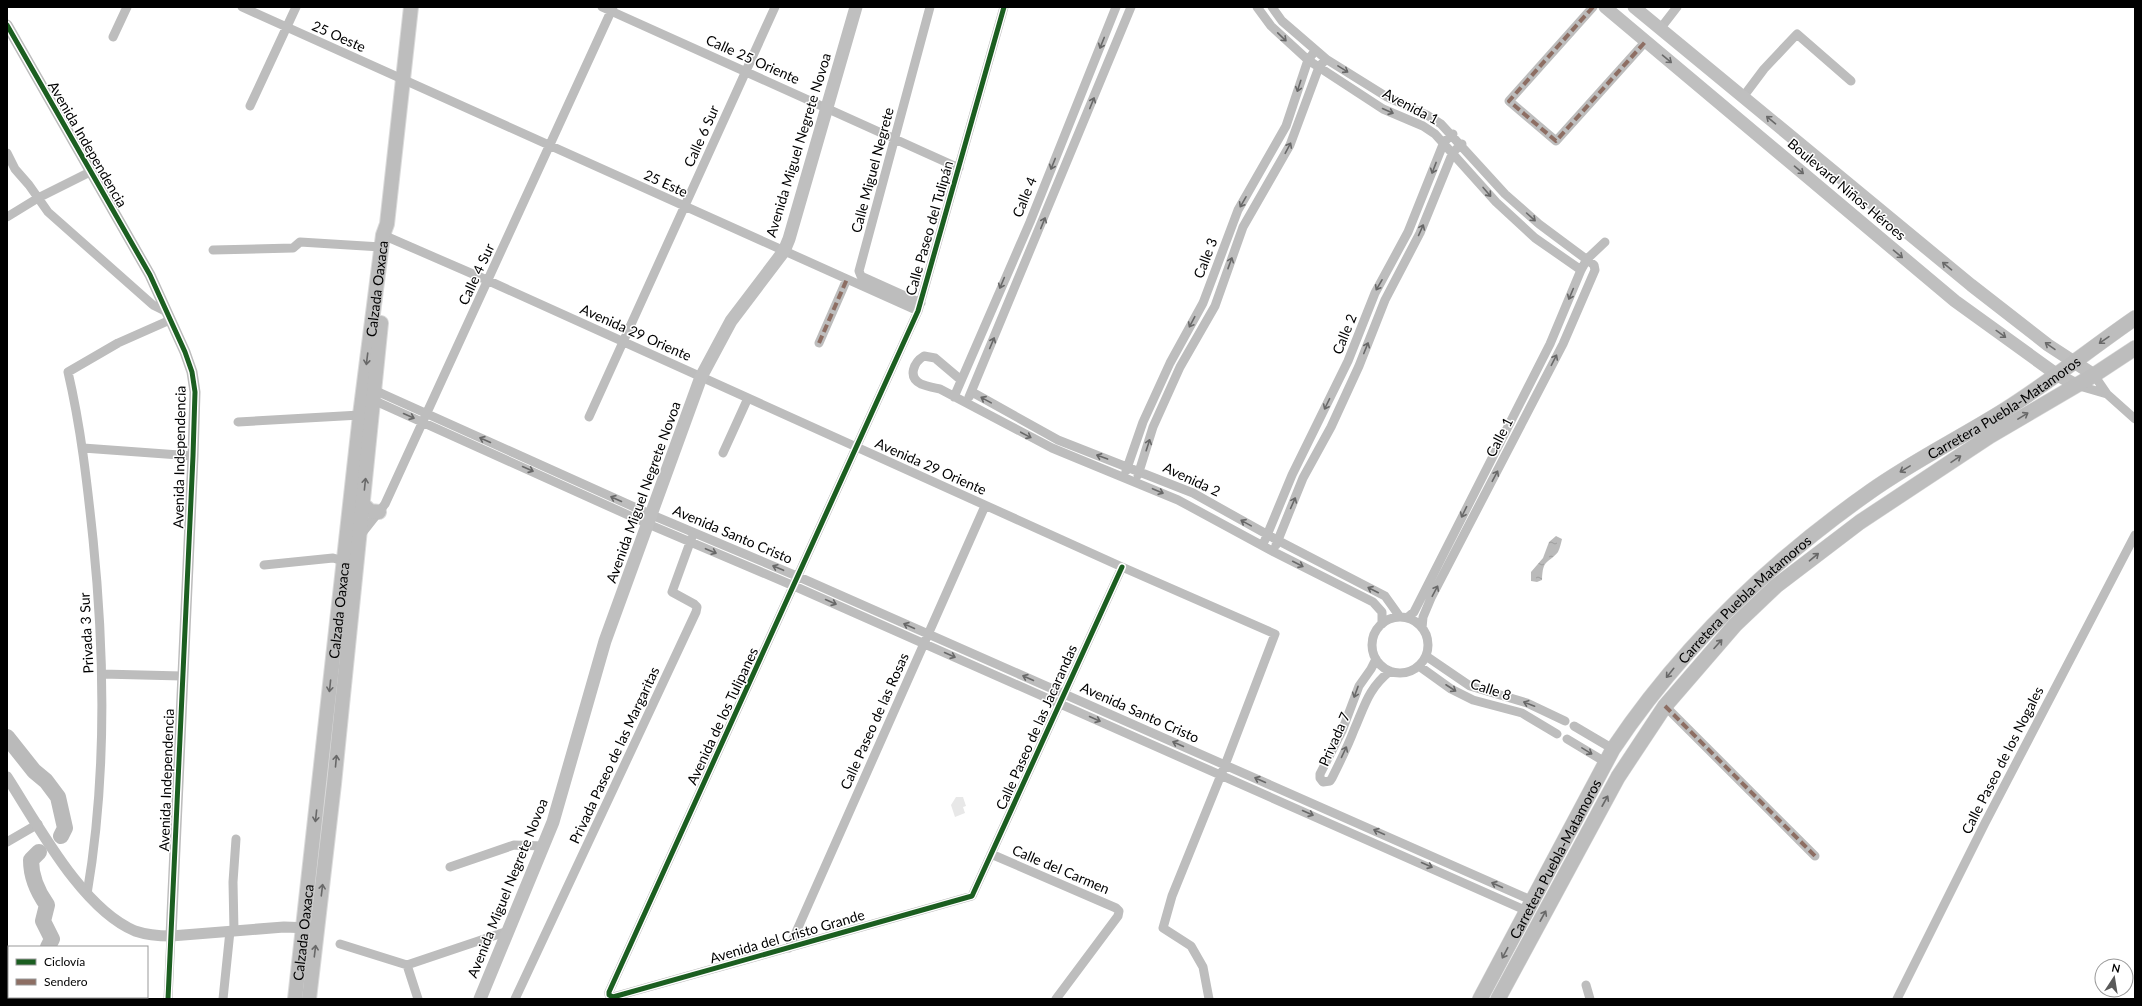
<svg xmlns="http://www.w3.org/2000/svg" width="2142" height="1006" font-family="Lato,sans-serif">
	<style>
		.grass { fill: #e8e8e8 }
		.water { fill: url(#water-ripples) }
		.lines { fill: none; stroke-linecap: round; stroke-linejoin: round }
		.river { stroke: #bababa; stroke-width: 16 }
		.primary-casing { stroke: #dbdbdb; stroke-width: 16 }
		.trunk-casing { stroke: #dbdbdb; stroke-width: 16 }
		.minor { stroke: #bdbdbd; stroke-width: 9 }
		.tertiary { stroke: #bdbdbd; stroke-width: 11 }
		.secondary { stroke: #bfbfbf; stroke-width: 13 }
		.primary { stroke: #bdbdbd; stroke-width: 14 }
		.trunk { stroke: #bdbdbd; stroke-width: 15 }
		.quiet { stroke: #8d6e63; stroke-width: 4; stroke-dasharray: 8 4; stroke-linecap: butt }
		.cycleway-casing { stroke: #fff; stroke-width: 8 }
		.cycleway { stroke: #1b5e20; stroke-width: 5 }
		.oneway { stroke: #686868 }
		.oneway2 { stroke: #696969 }
		.labels { text-anchor: middle; dominant-baseline: central; stroke-width: 3; stroke-linejoin: round; paint-order: stroke }
		.street-label { font-size: 14px; fill: #000; stroke: #fff }
	</style>
	<defs>
		<pattern id="water-ripples" width="26" height="14" patternUnits="userSpaceOnUse"><rect width="26" height="14" fill="#bababa"/><path d="M2 4q2-2 4 0t4 0M15 11q2-2 4 0t4 0" fill="none" stroke="#9e9e9e"/></pattern>
	</defs>
	<rect width="100%" height="100%" fill="#fff"/>
	<path class="grass" d="M956 797H963L966 806 963 807 965 813 955 817 951 805Z"/>
	<path class="water" d="M1556 536 1562 539C1561 543 1560 548 1558 552 1547 565 1543 558 1542 580L1537 582 1531 581V572L1543 558 1549 542Z"/>
	<g class="lines">
		<path class="river" d="M7 737 34 771 46 781 58 797 65 828 61 836
			M39 852 31 860C31 877 37 891 47 905L43 921 52 939 48 947
			M7 997 9 995"/>
		<defs>
			<g id="primary">
				<path d="M363 504 370 511 379 512"/>
				<path id="s1" d="M295 999 360 415 383 235 387 224 411 7"/>
				<path d="M309 999 334 784 381 323"/>
			</g>
			<g id="trunk">
				<path id="s2" d="M1480 999 1613 749C1682 646 1770 562 1871 491 1912 462 1958 439 2000 413 2047 384 2090 349 2135 318"/>
				<path d="M1498 999 1618 777 1665 706 1735 625 1776 586 1860 522 1990 436 2094 375 2135 348"/>
			</g>
		</defs>
		<use href="#primary" class="primary-casing"/>
		<use href="#trunk" class="trunk-casing"/>
		<path class="minor" d="M242 7 918 311
			M602 7 959 168
			M1004 7 918 311 609 992V995L613 997 972 896 1122 567
			M1257 7 1271 26 1308 60 1383 109 1423 126 1435 134 1496 202 1535 238 1581 270
			M1272 7 1282 21 1326 59 1387 97 1427 115 1441 124 1505 194 1539 224 1594 265 1595 270 1563 344 1431 598 1423 617 1422 628
			M1593 7 1509 101 1556 141 1646 41
			M1660 29 1677 7
			M113 37 127 7
			M1743 97 1764 69 1797 34 1851 81
			M250 106 296 7
			M7 153 15 169 29 185 48 212 153 305 165 311
			M7 217 38 198 90 172
			M383 235 489 281 1122 567 1275 634 1225 765 1172 896 1163 928 1191 946 1203 967 1209 999
			M213 250 293 248 300 242 381 247
			M921 303 861 276 859 271 930 7
			M819 343 847 279
			M2094 375 2107 394 2135 419
			M961 380 935 358 924 356C914 362 907 377 921 384 927 386 934 388 940 389L1052 448 1178 500 1274 552 1373 602 1382 612V624
			M2076 385 2107 394
			M374 390 652 515 799 577 1533 901
			M972 392 1058 440 1193 493 1277 540 1385 596 1400 617
			M954 397 1030 222 1116 7
			M969 397 1131 7
			M373 400 648 524 794 586 1527 911
			M589 417 775 7
			M238 422 360 415
			M83 448 193 456
			M723 453 748 398
			M1126 471 1143 422 1170 363 1203 303 1238 210 1286 126 1308 60 1315 51
			M1138 475 1153 427 1180 367 1215 306 1243 227 1290 145 1319 67 1326 59
			M359 537 385 504 613 7
			M1265 540 1292 475 1348 361 1375 293 1408 232 1444 142 1453 134
			M1276 545 1303 478 1331 427 1359 366 1385 300 1420 233 1453 152 1462 144
			M264 565 333 558 347 562
			M1372 645a28 28 0 1 1 56 0a28 28 0 1 1-56 0Z
			M1407 618 1414 612 1550 344 1581 270 1587 259 1605 242
			M1426 656 1470 686 1527 703 1565 721
			M1376 659 1371 669 1359 686 1342 731 1320 774V778L1323 782 1330 781 1332 778C1340 762 1348 746 1354 730 1365 705 1368 689 1390 671
			M1419 666 1451 689 1473 700 1522 713 1557 734
			M102 674 182 676
			M1665 706 1815 856
			M1574 726 1613 749
			M1567 739 1607 763
			M7 842 38 824
			M991 854 1116 908 1119 911 1118 916 1056 999
			M450 867 514 845 543 846
			M87 894C107 777 105 657 93 539 87 482 81 428 68 372L118 343 170 320
			M234 931 233 882 236 839
			M340 944 407 965 418 999
			M789 948 985 506
			M407 965 508 931
			M1586 985 1590 999
			M168 999 171 936
			M223 999 230 931
			M515 999 696 612 697 607 694 604 672 592 692 537
			M1897 999 1985 823 2135 535"/>
		<path class="tertiary" d="M7 25 150 275 185 352 192 372 195 392 193 456 171 936
			M7 777C38 825 82 909 135 931 147 935 159 936 171 936L284 927 311 928"/>
		<path class="secondary" d="M1605 7 1955 301 2056 374 2076 385
			M1634 7 1971 285 2048 345 2094 375
			M480 999 553 822 605 641 701 377 731 321 784 251 789 239 856 7"/>
		<use href="#primary" class="primary"/>
		<use href="#trunk" class="trunk"/>
		<path class="quiet" d="M1593 7 1509 101 1556 141 1646 41
			M819 343 847 279
			M1665 706 1815 856"/>
		<defs>
			<path id="cycleway" d="M1004 7 918 311 609 992V995L613 997 972 896 1122 567
				M7 25 150 275 185 352 192 372 195 392 193 456 168 999"/>
		</defs>
		<use href="#cycleway" class="cycleway-casing"/>
		<use href="#cycleway" class="cycleway"/>
	</g>
	<defs><path id="oneway-shaft" d="M-6 0H5M1.5-3L5.5 0L1.5 3" fill="none" stroke-width="1.6" stroke-linecap="round" stroke-linejoin="round"/></defs>
	<g class="oneway">
		<use href="#oneway-shaft" transform="translate(1282 37) rotate(44)"/>
		<use href="#oneway-shaft" transform="translate(1102 43) rotate(112)"/>
		<use href="#oneway-shaft" transform="translate(1343 69) rotate(32)"/>
		<use href="#oneway-shaft" transform="translate(1299 86) rotate(108)"/>
		<use href="#oneway-shaft" transform="translate(1092 103) rotate(-68)"/>
		<use href="#oneway-shaft" transform="translate(1388 111) rotate(24)"/>
		<use href="#oneway-shaft" transform="translate(1288 148) rotate(-62)"/>
		<use href="#oneway-shaft" transform="translate(1053 164) rotate(112)"/>
		<use href="#oneway-shaft" transform="translate(1434 168) rotate(111)"/>
		<use href="#oneway-shaft" transform="translate(1487 192) rotate(49)"/>
		<use href="#oneway-shaft" transform="translate(1243 202) rotate(120)"/>
		<use href="#oneway-shaft" transform="translate(1531 217) rotate(42)"/>
		<use href="#oneway-shaft" transform="translate(1043 223) rotate(-68)"/>
		<use href="#oneway-shaft" transform="translate(1421 230) rotate(-66)"/>
		<use href="#oneway-shaft" transform="translate(1230 263) rotate(-70)"/>
		<use href="#oneway-shaft" transform="translate(1002 283) rotate(113)"/>
		<use href="#oneway-shaft" transform="translate(1379 285) rotate(120)"/>
		<use href="#oneway-shaft" transform="translate(1571 294) rotate(113)"/>
		<use href="#oneway-shaft" transform="translate(1192 322) rotate(118)"/>
		<use href="#oneway-shaft" transform="translate(2104 340) rotate(145)"/>
		<use href="#oneway-shaft" transform="translate(992 343) rotate(-67)"/>
		<use href="#oneway-shaft" transform="translate(1366 348) rotate(-68)"/>
		<use href="#oneway-shaft" transform="translate(367 359) rotate(97)"/>
		<use href="#oneway-shaft" transform="translate(1554 360) rotate(-63)"/>
		<use href="#oneway-shaft" transform="translate(986 400) rotate(-151)"/>
		<use href="#oneway-shaft" transform="translate(1327 404) rotate(116)"/>
		<use href="#oneway-shaft" transform="translate(409 416) rotate(24)"/>
		<use href="#oneway-shaft" transform="translate(2023 416) rotate(-31)"/>
		<use href="#oneway-shaft" transform="translate(1026 435) rotate(28)"/>
		<use href="#oneway-shaft" transform="translate(485 440) rotate(-156)"/>
		<use href="#oneway-shaft" transform="translate(1148 445) rotate(-72)"/>
		<use href="#oneway-shaft" transform="translate(1102 457) rotate(-160)"/>
		<use href="#oneway-shaft" transform="translate(1956 459) rotate(-34)"/>
		<use href="#oneway-shaft" transform="translate(528 469) rotate(24)"/>
		<use href="#oneway-shaft" transform="translate(1905 469) rotate(149)"/>
		<use href="#oneway-shaft" transform="translate(1495 476) rotate(-62)"/>
		<use href="#oneway-shaft" transform="translate(365 484) rotate(-84)"/>
		<use href="#oneway-shaft" transform="translate(1158 491) rotate(23)"/>
		<use href="#oneway-shaft" transform="translate(616 499) rotate(-156)"/>
		<use href="#oneway-shaft" transform="translate(1293 503) rotate(-66)"/>
		<use href="#oneway-shaft" transform="translate(1464 512) rotate(116)"/>
		<use href="#oneway-shaft" transform="translate(1246 523) rotate(-151)"/>
		<use href="#oneway-shaft" transform="translate(711 551) rotate(23)"/>
		<use href="#oneway-shaft" transform="translate(1814 557) rotate(-40)"/>
		<use href="#oneway-shaft" transform="translate(1298 564) rotate(27)"/>
		<use href="#oneway-shaft" transform="translate(778 568) rotate(-157)"/>
		<use href="#oneway-shaft" transform="translate(1373 590) rotate(-153)"/>
		<use href="#oneway-shaft" transform="translate(1435 591) rotate(-62)"/>
		<use href="#oneway-shaft" transform="translate(831 602) rotate(24)"/>
		<use href="#oneway-shaft" transform="translate(909 626) rotate(-156)"/>
		<use href="#oneway-shaft" transform="translate(1718 644) rotate(-48)"/>
		<use href="#oneway-shaft" transform="translate(950 655) rotate(24)"/>
		<use href="#oneway-shaft" transform="translate(1670 673) rotate(129)"/>
		<use href="#oneway-shaft" transform="translate(1028 678) rotate(-156)"/>
		<use href="#oneway-shaft" transform="translate(330 686) rotate(96)"/>
		<use href="#oneway-shaft" transform="translate(1451 688) rotate(33)"/>
		<use href="#oneway-shaft" transform="translate(1356 692) rotate(110)"/>
		<use href="#oneway-shaft" transform="translate(1529 704) rotate(-159)"/>
		<use href="#oneway-shaft" transform="translate(1095 719) rotate(24)"/>
		<use href="#oneway-shaft" transform="translate(1178 744) rotate(-156)"/>
		<use href="#oneway-shaft" transform="translate(1587 751) rotate(31)"/>
		<use href="#oneway-shaft" transform="translate(1344 752) rotate(-65)"/>
		<use href="#oneway-shaft" transform="translate(336 761) rotate(-85)"/>
		<use href="#oneway-shaft" transform="translate(1260 780) rotate(-156)"/>
		<use href="#oneway-shaft" transform="translate(1605 801) rotate(-61)"/>
		<use href="#oneway-shaft" transform="translate(1308 813) rotate(24)"/>
		<use href="#oneway-shaft" transform="translate(316 816) rotate(96)"/>
		<use href="#oneway-shaft" transform="translate(1379 832) rotate(-156)"/>
		<use href="#oneway-shaft" transform="translate(1427 865) rotate(24)"/>
		<use href="#oneway-shaft" transform="translate(1497 885) rotate(-156)"/>
		<use href="#oneway-shaft" transform="translate(322 890) rotate(-83)"/>
		<use href="#oneway-shaft" transform="translate(1543 916) rotate(-61)"/>
		<use href="#oneway-shaft" transform="translate(315 951) rotate(-83)"/>
		<use href="#oneway-shaft" transform="translate(1505 953) rotate(118)"/>
	</g>
	<g class="oneway2">
		<use href="#oneway-shaft" transform="translate(1667 59) rotate(40)"/>
		<use href="#oneway-shaft" transform="translate(1771 120) rotate(-140)"/>
		<use href="#oneway-shaft" transform="translate(1799 170) rotate(40)"/>
		<use href="#oneway-shaft" transform="translate(1898 254) rotate(40)"/>
		<use href="#oneway-shaft" transform="translate(1947 266) rotate(-140)"/>
		<use href="#oneway-shaft" transform="translate(2001 334) rotate(36)"/>
		<use href="#oneway-shaft" transform="translate(2050 346) rotate(-145)"/>
	</g>
	<g class="labels">
		<g class="street-label">
			<text transform="translate(339 36) rotate(24)">25 Oeste</text>
			<text transform="translate(753 59) rotate(24)">Calle 25 Oriente</text>
			<text transform="translate(1411 106) rotate(28)">Avenida 1</text>
			<text transform="translate(701 136) rotate(-66)">Calle 6 Sur</text>
			<text transform="translate(88 144) rotate(60)">Avenida Independencia</text>
			<text transform="translate(798 145) rotate(-73)">Avenida Miguel Negrete Novoa</text>
			<text transform="translate(872 170) rotate(-75)">Calle Miguel Negrete</text>
			<text transform="translate(666 183) rotate(24)">25 Este</text>
			<text transform="translate(1847 189) rotate(40)">Boulevard Niños Héroes</text>
			<text transform="translate(1024 197) rotate(-68)">Calle 4</text>
			<text transform="translate(929 228) rotate(-74)">Calle Paseo del Tulipán</text>
			<text transform="translate(1205 258) rotate(-69)">Calle 3</text>
			<text transform="translate(476 274) rotate(-65)">Calle 4 Sur</text>
			<text stroke="none"><textPath href="#s1" startOffset="715">Calzada Oaxaca</textPath></text>
			<text transform="translate(636 332) rotate(24)">Avenida 29 Oriente</text>
			<text transform="translate(1344 334) rotate(-68)">Calle 2</text>
			<text stroke="none"><textPath href="#s2" startOffset="807">Carretera Puebla-Matamoros</textPath></text>
			<text transform="translate(1499 437) rotate(-63)">Calle 1</text>
			<text transform="translate(179 457) rotate(-89)">Avenida Independencia</text>
			<text transform="translate(931 466) rotate(24)">Avenida 29 Oriente</text>
			<text transform="translate(1192 479) rotate(25)">Avenida 2</text>
			<text transform="translate(643 492) rotate(-70)">Avenida Miguel Negrete Novoa</text>
			<text transform="translate(733 534) rotate(23)">Avenida Santo Cristo</text>
			<text stroke="none"><textPath href="#s2" startOffset="483">Carretera Puebla-Matamoros</textPath></text>
			<text stroke="none"><textPath href="#s1" startOffset="391">Calzada Oaxaca</textPath></text>
			<text transform="translate(86 633) rotate(-93)">Privada 3 Sur</text>
			<text transform="translate(1491 689) rotate(18)">Calle 8</text>
			<text transform="translate(1140 712) rotate(24)">Avenida Santo Cristo</text>
			<text transform="translate(722 716) rotate(-65)">Avenida de los Tulipanes</text>
			<text transform="translate(874 721) rotate(-66)">Calle Paseo de las Rosas</text>
			<text transform="translate(1036 727) rotate(-66)">Calle Paseo de las Jacarandas</text>
			<text transform="translate(1334 739) rotate(-66)">Privada 7</text>
			<text transform="translate(614 755) rotate(-65)">Privada Paseo de las Margaritas</text>
			<text transform="translate(2002 760) rotate(-63)">Calle Paseo de los Nogales</text>
			<text transform="translate(166 780) rotate(-88)">Avenida Independencia</text>
			<text stroke="none"><textPath href="#s2" startOffset="159">Carretera Puebla-Matamoros</textPath></text>
			<text transform="translate(1061 869) rotate(23)">Calle del Carmen</text>
			<text transform="translate(507 888) rotate(-68)">Avenida Miguel Negrete Novoa</text>
			<text stroke="none"><textPath href="#s1" startOffset="67">Calzada Oaxaca</textPath></text>
			<text transform="translate(787 936) rotate(-16)">Avenida del Cristo Grande</text>
		</g>
	</g>
	<rect width="2142" height="1006" fill="none" stroke="#000000" stroke-width="16"/>
	<rect x="8" y="946" width="140" height="52" fill="#ffffff" stroke="#999999"/>
	<rect x="16" y="959" width="20" height="6" fill="#1b5e20" stroke="#999999"/>
	<text x="44" y="966" font-size="12" fill="#000000">Ciclovía</text>
	<rect x="16" y="979" width="20" height="6" fill="#8d6e63" stroke="#999999"/>
	<text x="44" y="986" font-size="12" fill="#000000">Sendero</text>
	<g transform="translate(2114 978) rotate(12)"><circle r="19" fill="#ffffff" stroke="#999999"/>
	<path d="M0-3L7 15L0 10L-7 15Z" fill="#595959"/>
	<text y="-6" font-size="11" font-weight="bold" text-anchor="middle" fill="#000000">N</text>
	</g>
</svg>
